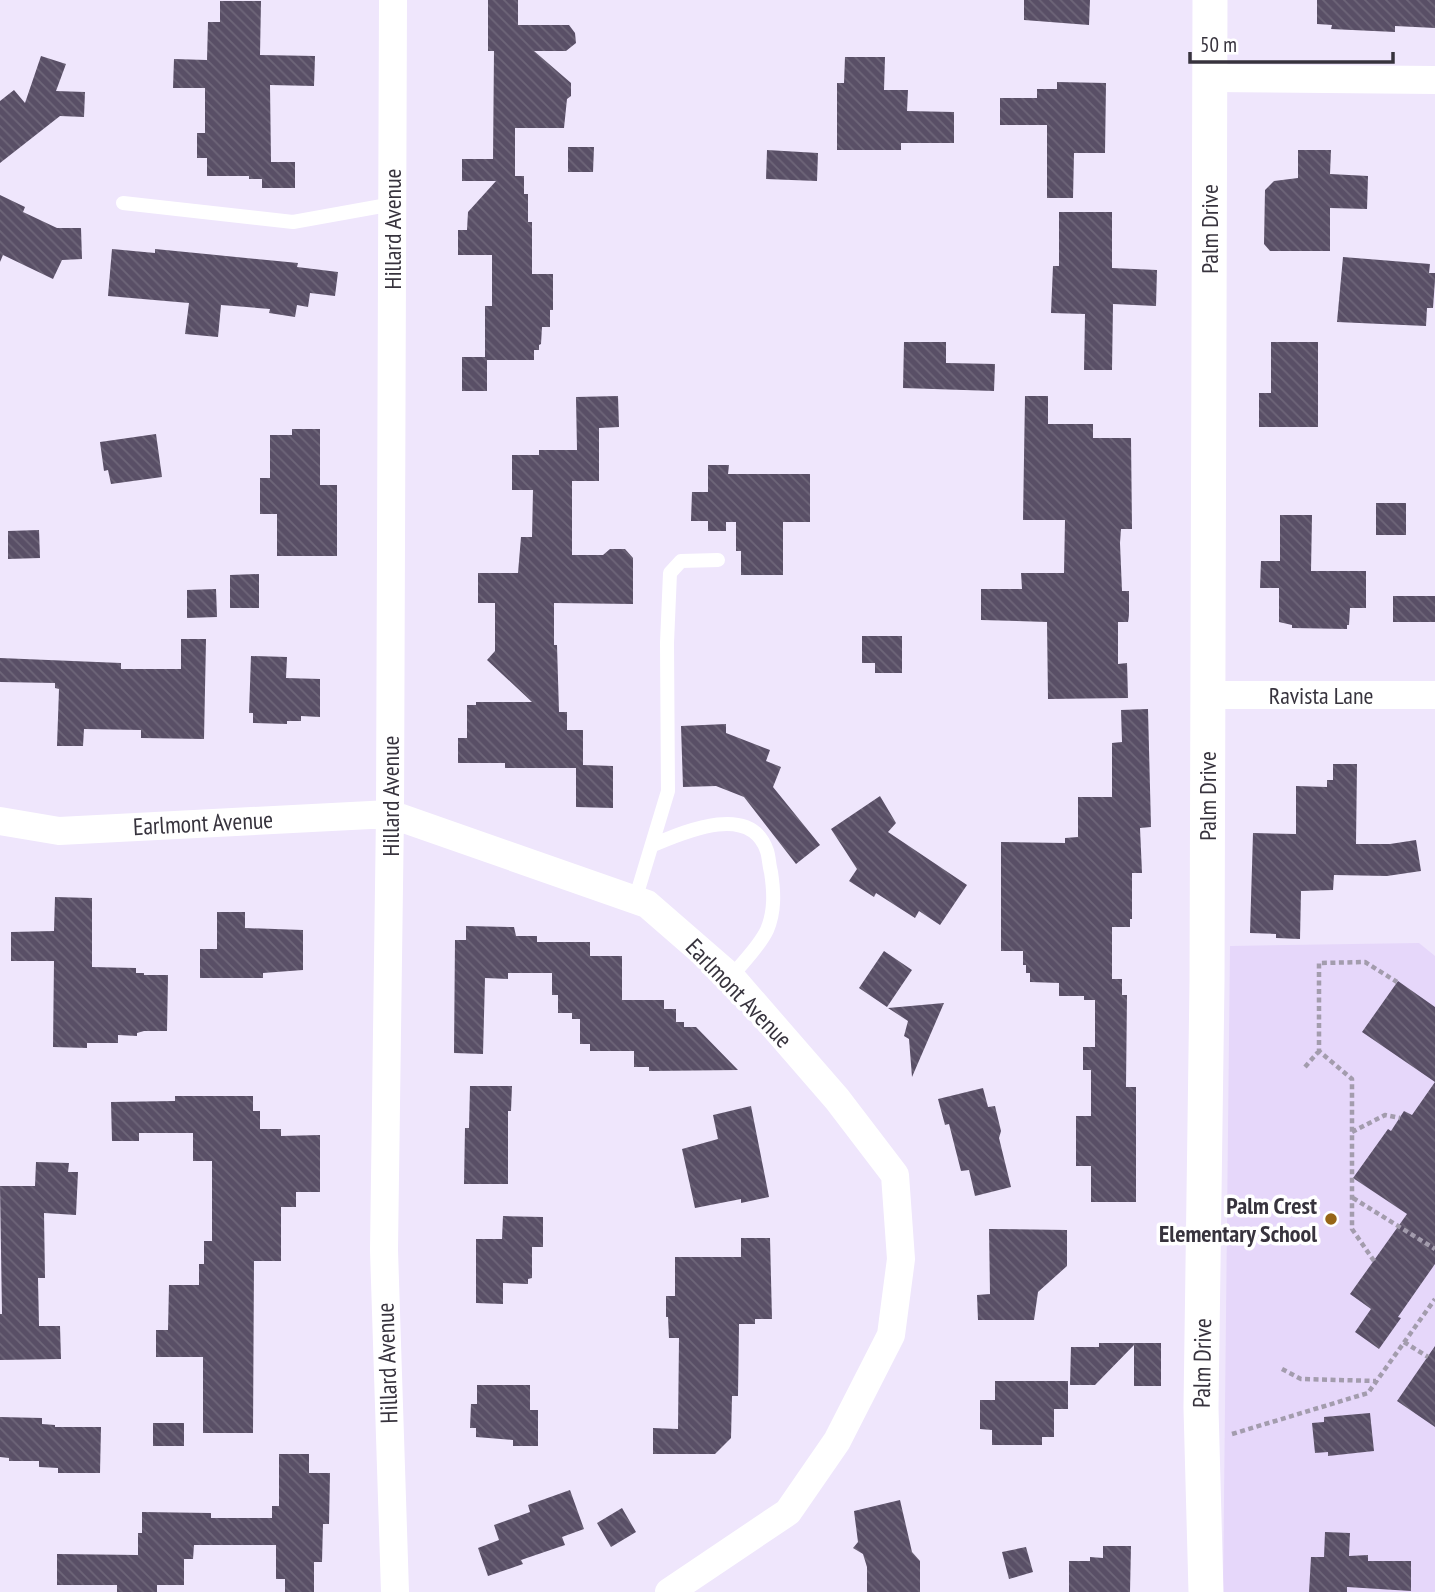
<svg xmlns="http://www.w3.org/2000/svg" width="1435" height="1592" font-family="'PT Sans Narrow',sans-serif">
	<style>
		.built { fill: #e6d7fa }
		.building { fill: url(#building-back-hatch) }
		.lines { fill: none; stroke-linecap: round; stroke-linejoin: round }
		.path { stroke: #a39cad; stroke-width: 4.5; stroke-dasharray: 5 3.5; stroke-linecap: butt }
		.service { stroke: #fff; stroke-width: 14 }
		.minor { stroke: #fff; stroke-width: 28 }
		.tertiary { stroke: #fff; stroke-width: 35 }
		.poi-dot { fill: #966517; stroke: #fff; stroke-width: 2.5 }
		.labels { text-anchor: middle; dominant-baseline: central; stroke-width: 7; stroke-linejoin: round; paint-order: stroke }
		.street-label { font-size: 24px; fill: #37333d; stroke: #fff }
		.poi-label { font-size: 24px; font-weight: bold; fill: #37333d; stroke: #fff; text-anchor: end }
	</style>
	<defs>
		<pattern id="building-back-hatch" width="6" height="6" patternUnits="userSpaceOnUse" patternTransform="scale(1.75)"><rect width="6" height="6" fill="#594f66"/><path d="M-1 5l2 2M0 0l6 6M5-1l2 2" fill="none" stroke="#6e6679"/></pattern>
	</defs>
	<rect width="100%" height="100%" fill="#efe6fc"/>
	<path class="built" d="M1419 943 1435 956V1592H1223L1230 946Z"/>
	<path class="building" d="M488 0H518V25H569L575 33 576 43 566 51H534L571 83V96L567 99 564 128H515V176H524V194H528V222H532V274H553V310H550V327H542L541 344 539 345V350H534V360H487V391H462V357H485V306H492V255H458V230H467L468 212 496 181H462V159H493L494 51H488Z
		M1024 0H1090L1089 25 1024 20Z
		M1317 0H1435V28L1395 26V32L1331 29 1332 25 1317 24Z
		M220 1H261L260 55 315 56 314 86 270 85 271 162H295V188H262V179H249V176H207V158H197V133H205V88H173L174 59 207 60 208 22H220Z
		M41 56 66 64 56 91 85 92 84 117 60 116 0 163V101L14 90 25 103Z
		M845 57H885L884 90H908L907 111 954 112V143H901V150H837V83H844Z
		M1057 82 1106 83 1105 153H1074L1073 198H1047V125H1000V98H1037V89H1057Z
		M568 147H594L593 172H568Z
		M767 150 818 153 817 181 766 179Z
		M1298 150H1331L1330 174 1368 176 1367 209 1330 208V251H1270L1264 244 1265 190 1274 181 1298 178Z
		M0 195 25 207 23 212 57 228H81L82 259 62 260 53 279 3 255 0 262Z
		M1059 212H1112V268L1157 270 1156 306 1113 304 1112 370H1084L1085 314 1051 313 1053 266H1059Z
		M112 249 155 253V249L298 263 297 267 338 272 335 296 310 293 308 307 297 305 295 317 269 313 270 309 221 305 218 337 185 334 189 303 108 296Z
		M1343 257 1430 264 1429 273H1435V280L1433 308H1427L1426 326 1337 322Z
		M904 342H946V363L995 364 994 391 903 388Z
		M1271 342H1318V427H1259V393H1271Z
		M618 396 619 427 599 428V481H572V555H603L610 549H625L633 558V604L554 603V645H557L559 712H567V730H583V765L613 766V808L576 807V768H505V763H458V738H467V705H476V702H532L487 660 495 651V603H478V573H518L521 537H532L533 490H512V455H539V450H577L576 397Z
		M1025 396H1048V424H1093V438H1131L1132 529H1121L1120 543 1122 591H1129V615L1128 622H1118V664L1127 663 1128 698 1048 699 1047 622 981 620V589H1022L1021 573H1064L1065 520H1023Z
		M292 429H320V485H337V556H277V514H260V478H270V435H292Z
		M156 434 162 477 111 484 108 470 104 471 100 442Z
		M708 465H729L728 474H810V522H783V575H741V551H736V522H726V531H708V521H691L692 492H708Z
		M1376 503H1406V535H1376Z
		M1280 515H1312L1311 571H1366V608H1350L1349 625H1347V629L1292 628V625L1279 622V588H1260L1261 561H1280Z
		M39 530 40 558 8 559V531Z
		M259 574V608H230V575Z
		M216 589 217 617 187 618V590Z
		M1393 596H1435V622H1393Z
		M862 636H902V673H875V663H862Z
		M181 639H206L204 739 141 738V730L84 729 83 746H57L59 689 55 688V683L0 682V658L121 663V669H181Z
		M251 656 287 657 286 678 320 679V717L301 716V721H287V724L253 723V713H249Z
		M1148 709 1151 827 1140 828 1142 873H1132V919H1130V927H1112V979H1122V995H1127L1126 1087H1136V1202H1091V1166H1076V1116H1091V1070H1083V1047H1095V1000H1084V996H1059V983L1030 982V973H1026V965H1023V951H1001V842L1065 843V838L1078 837V797H1112V743L1122 742 1121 710Z
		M726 724V733L770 750 766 761 781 767 773 787 820 845 796 864 744 797 716 786 683 787 681 726Z
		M1333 764H1357L1356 844H1390L1416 840 1421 871 1387 876 1334 875 1333 890 1301 891 1300 939 1276 938V934L1250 933 1253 833 1296 834V786L1327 787V780H1333Z
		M880 796 896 823 888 832 967 885 940 925 919 911 915 918 876 893 874 897 849 881 857 869 831 829Z
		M55 897 92 898V967L136 968V973H144V975H168L167 1031H144L137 1033V1036L118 1035V1043H87V1048L53 1047 54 961H11V932L54 931Z
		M217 912H245V928L303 930V970L263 973V978H200V949H217Z
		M466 926 514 927 516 936H537V942H590V956H622V1000H664V1009H676V1022H684V1027H696L738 1070 649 1071V1067H634V1051H590V1044H580V1019H572V1013H558V995H552V973H508V979L485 978 483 1054 454 1053 455 940H466Z
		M884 951 912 970 887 1007 859 988Z
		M1398 981 1435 1007V1264L1398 1317 1401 1318 1379 1349 1355 1332 1371 1309 1350 1294 1407 1214 1353 1178 1388 1129 1391 1131 1404 1111 1412 1115 1435 1082 1362 1032Z
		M944 1003 912 1077 909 1039 904 1036 908 1021 888 1008Z
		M470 1086H512L511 1111H508V1184H464L465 1128H469Z
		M983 1088 988 1107 995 1106 1001 1131 999 1138 1011 1187 975 1196 969 1170 961 1171 949 1124 945 1125 938 1099Z
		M175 1096H253V1111H260V1129H281V1136L320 1135V1192H296V1207H281V1261H254L253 1433H203V1357H156V1330H168L169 1285H199V1264H204V1241H212V1161H193V1133H139V1141H112L111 1102 175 1101Z
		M751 1106 769 1197 741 1203V1199L695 1208 682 1149 718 1139 713 1115Z
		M36 1162 69 1163 68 1172H78L76 1215 44 1213 45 1278H38L39 1326H60L61 1359 0 1360V1314H2L0 1186H35Z
		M503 1216 543 1217V1247H532V1278L528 1279V1284L503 1283V1304L476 1303V1239H502Z
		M989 1229 1067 1230V1266L1038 1292 1034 1320H978L977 1295 990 1294Z
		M741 1238H770L772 1319H755V1324H739L738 1396H732L731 1438 715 1454H653V1428L678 1429 679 1338H669L668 1317H666V1296H675V1257H741Z
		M1099 1343H1161V1386H1134V1345L1095 1385H1070L1071 1347H1099Z
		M1435 1346V1427L1397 1401Z
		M995 1381H1068V1409H1054V1437H1042V1445H992V1430L980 1429V1400H995Z
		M477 1385H530V1410H538V1446H513V1440L476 1437V1428H470L471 1404H477Z
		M1370 1413 1374 1451 1328 1456V1452L1315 1453 1312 1423 1324 1422V1417Z
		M0 1417 42 1418V1424L55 1425V1427H101L100 1473H58V1468L39 1467V1461H9V1458L0 1457Z
		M153 1423H184V1446H153Z
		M279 1454H309V1473H330L329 1524H323L322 1562H314V1592H285V1579H276V1545H194L193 1559H184V1585H157V1592H117V1585H57V1554L138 1555V1533H142V1512L211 1513V1518H272V1506H279Z
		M570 1490 584 1529 562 1537 565 1545 521 1560 523 1564 488 1576 478 1548 499 1540 494 1525 530 1512 528 1505Z
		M900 1500 912 1552 920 1561V1592H867V1567L863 1554 853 1548 858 1542 854 1511Z
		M622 1508 636 1532 611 1547 597 1523Z
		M1325 1532 1350 1533 1349 1556 1368 1555V1561H1411V1591L1347 1587V1592H1309L1311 1557H1324Z
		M1103 1546H1131L1130 1592H1069V1561H1090V1557L1103 1558Z
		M1026 1547 1033 1572 1009 1579 1002 1552Z"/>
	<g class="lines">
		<path class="path" d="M1305 1067 1319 1051
			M1352 1132 1385 1115 1400 1118
			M1353 1198 1435 1249
			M1374 1261 1352 1229V1079L1319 1051V963L1365 962 1397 982
			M1404 1342 1428 1357
			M1282 1369 1301 1379 1376 1381
			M1232 1434 1368 1393 1435 1299"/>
		<path class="service" d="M123 203 293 222 393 204
			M653 845C684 832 751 802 767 851 769 857 769 865 771 872 774 892 775 911 767 930 759 947 742 963 731 977
			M635 900 668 791 667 643 670 573 681 561 718 560"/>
		<path class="minor" d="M393 0 390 814 384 1250 395 1592
			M1210 78 1435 80
			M1207 695H1435
			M0 821 59 831 390 814 647 904 731 977 837 1099 895 1175 901 1259 891 1335 837 1441 788 1512 669 1592"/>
		<path class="tertiary" d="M1206 1592 1201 1408 1207 982 1210 0"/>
	</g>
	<circle class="poi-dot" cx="1331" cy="1219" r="7"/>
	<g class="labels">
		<g class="street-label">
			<text transform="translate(392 229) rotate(-90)">Hillard Avenue</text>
			<text transform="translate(1209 229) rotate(-90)">Palm Drive</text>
			<text x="1321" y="695">Ravista Lane</text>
			<text transform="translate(390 796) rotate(-90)">Hillard Avenue</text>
			<text transform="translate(1207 796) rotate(-90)">Palm Drive</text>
			<text transform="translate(203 823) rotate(-3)">Earlmont Avenue</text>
			<text transform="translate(739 993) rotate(46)">Earlmont Avenue</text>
			<text transform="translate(387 1363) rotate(-92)">Hillard Avenue</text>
			<text transform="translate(1202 1363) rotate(-89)">Palm Drive</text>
		</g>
		<g class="poi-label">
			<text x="1317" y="1205">Palm Crest<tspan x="1317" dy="28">Elementary School</tspan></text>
		</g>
	</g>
	<path d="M1190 52v10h203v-10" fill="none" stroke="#37333d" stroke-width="3.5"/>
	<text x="1200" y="52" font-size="21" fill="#37333d" stroke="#ffffff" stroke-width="5" paint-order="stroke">50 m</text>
</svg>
